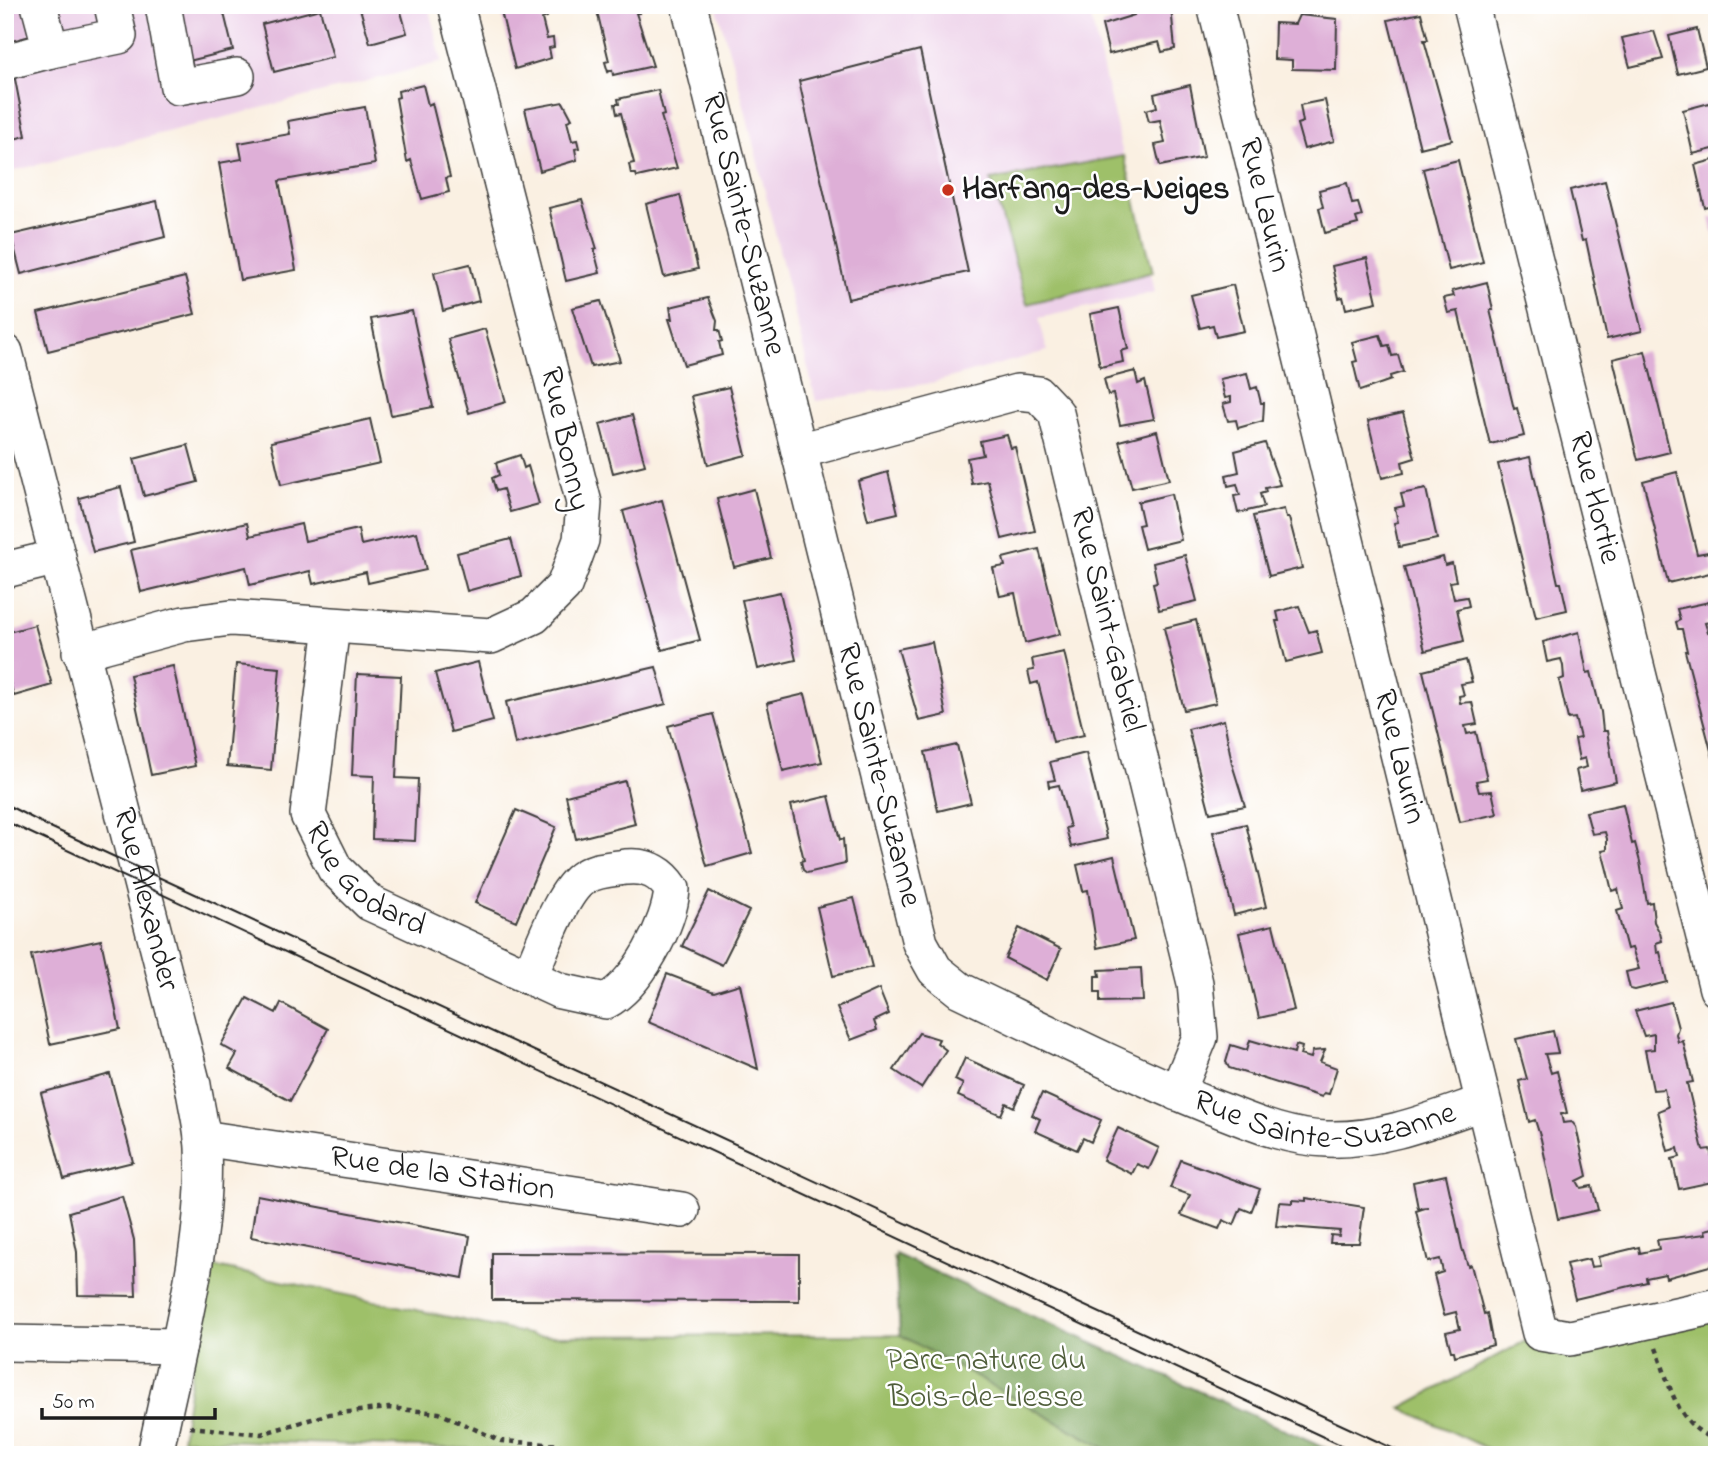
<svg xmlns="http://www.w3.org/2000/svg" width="1722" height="1460" font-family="'Indie Flower',sans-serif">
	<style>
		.built { fill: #edd1e9 }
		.green { fill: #9ec069; stroke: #5d6e42; stroke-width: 2 }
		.forest { fill: #7ea65d; stroke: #4d613c; stroke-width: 2 }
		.building { fill: #deafd7 }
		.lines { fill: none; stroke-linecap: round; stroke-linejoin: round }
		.minor-casing { stroke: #3d3c3a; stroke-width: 38 }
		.path { stroke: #3d3c3a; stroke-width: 4.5; stroke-dasharray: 5 5; stroke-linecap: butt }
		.minor { stroke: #fff; stroke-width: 35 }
		.tram { stroke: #1c1c1c; stroke-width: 2 }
		.poi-dot { fill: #c8321e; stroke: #fff; stroke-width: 2.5 }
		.labels { text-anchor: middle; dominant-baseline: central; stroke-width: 5; stroke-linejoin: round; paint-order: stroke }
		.poi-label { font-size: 32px; font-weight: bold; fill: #1c1c1c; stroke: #fff; text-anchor: start }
		.street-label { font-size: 32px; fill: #1c1c1c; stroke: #fff }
		.park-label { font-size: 32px; fill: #505e3b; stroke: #fff }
	</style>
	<rect width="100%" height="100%" fill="#fff"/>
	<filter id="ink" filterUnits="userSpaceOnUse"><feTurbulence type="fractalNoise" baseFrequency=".0143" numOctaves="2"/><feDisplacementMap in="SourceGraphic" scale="14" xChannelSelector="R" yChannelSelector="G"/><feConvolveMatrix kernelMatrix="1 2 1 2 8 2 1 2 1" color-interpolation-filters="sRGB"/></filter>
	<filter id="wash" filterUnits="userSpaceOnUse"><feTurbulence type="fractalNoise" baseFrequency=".00686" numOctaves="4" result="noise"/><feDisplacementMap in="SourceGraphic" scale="28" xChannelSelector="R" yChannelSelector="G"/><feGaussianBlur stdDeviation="1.57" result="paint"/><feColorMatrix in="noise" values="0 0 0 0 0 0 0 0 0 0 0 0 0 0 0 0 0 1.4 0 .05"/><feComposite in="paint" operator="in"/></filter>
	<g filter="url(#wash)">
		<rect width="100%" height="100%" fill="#faf0e2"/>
		<path class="built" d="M5 5H428L442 62 5 173Z
			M716 5H1088L1155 292 1039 318 1047 351 931 383 816 401 740 89Z"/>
		<path class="green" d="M1124 156 1153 272 1027 304 991 180Z
			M893 1257 926 1268 1329 1455H541L540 1451 182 1439 207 1265 537 1336 900 1335 898 1282Z
			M1717 1306V1455H1501L1401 1408 1540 1333Z"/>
		<path class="forest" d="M895 1254 1340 1455H1117L900 1335Z"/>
		<g id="blocks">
			<path class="building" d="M5 5H21L30 36 5 43Z
				M196 5H222L233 50 181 63 168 12Z
				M359 5H399L407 33 370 43Z
				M519 5H539L540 10 545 9 547 17 542 19 547 39 553 38 554 47 549 48 551 58 515 69 500 7Z
				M592 5H638L640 13H636L653 66 613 75 612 70 608 72 605 62 609 61 597 11 594 12Z
				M1155 5V8L1160 5 1171 7 1175 49 1162 52 1159 42 1109 54 1102 25 1134 15 1132 10Z
				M320 9 333 57 274 72 262 24Z
				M1421 13 1428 40H1424L1452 140 1420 148 1388 20Z
				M1299 15 1337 19 1336 70 1292 69V60L1274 59 1275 23 1295 24Z
				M1697 29 1706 67 1678 74 1669 36Z
				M1654 31 1663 59 1630 67 1622 38Z
				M920 50 968 272 848 299 799 81Z
				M14 74 26 136 5 141V76Z
				M423 85 428 105 432 103 450 177 446 178 449 192 422 199 411 160 407 162 396 98 399 97 398 91Z
				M1190 85 1204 157 1160 166 1155 145 1165 143 1160 120 1149 122 1146 110 1157 107 1154 94Z
				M658 90 664 115 661 116 677 168 637 177 636 174H631L629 164 634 163 621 113 617 114 615 104H619L618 99Z
				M1325 100 1334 141 1304 149 1297 124 1303 122 1300 105Z
				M563 102 572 119 567 121 572 141 577 140 579 148 575 149 577 160 540 171 525 109Z
				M1713 102 1717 148 1693 154 1683 110Z
				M365 107 375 164 279 181 296 270 240 280 219 163 242 159 239 143 290 134 288 121Z
				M1717 159V205L1705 208 1695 165Z
				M1458 160 1483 262 1449 270 1423 169Z
				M1605 181 1642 331 1607 339 1586 240 1582 241 1570 190Z
				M1347 183 1352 204 1358 203 1362 216 1356 218 1358 224 1325 233 1319 208 1323 207 1319 190Z
				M680 195 698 269 664 277 646 204Z
				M582 200 597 249 594 250 600 273 566 281 549 208Z
				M157 201 165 237 21 274 11 235Z
				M1717 217V243H1716L1710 218Z
				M1367 258 1377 302 1346 309 1343 297 1339 298 1332 266Z
				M470 264 479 301 443 311 434 273Z
				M185 277 195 314 48 351 38 313Z
				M1487 282 1493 310H1490L1514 409 1517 408 1524 436 1490 444 1458 311 1448 313 1444 298 1454 296 1452 291Z
				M1233 285 1244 331 1216 337 1213 325 1200 328 1191 295Z
				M708 298 717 321 716 330H719L722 341 719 342 722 355 684 365 669 319H672L670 307Z
				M601 301 620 361 591 367 572 308Z
				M1119 308 1128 349 1121 351 1123 362 1100 367 1090 314Z
				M412 311 433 407 391 415 371 319Z
				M485 329 506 402 469 413 448 339Z
				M1380 335 1384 346 1389 345 1392 356 1398 355 1403 372 1390 376 1391 380 1360 391 1353 362 1357 361 1352 342Z
				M1645 351 1670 452 1638 460 1613 359Z
				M1135 371 1138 384 1145 381 1154 419 1120 425 1113 394 1108 395 1104 379Z
				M1247 373 1251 389 1257 387 1261 403H1264L1263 421 1238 428 1236 420 1228 421 1223 404 1231 402V397L1225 398 1220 379Z
				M729 387 746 455 708 465 691 396Z
				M1403 413 1415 458 1402 462 1404 473 1382 478 1368 421Z
				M632 415 645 465 613 473 600 424Z
				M370 419 380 463 281 485 271 442Z
				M1157 431 1169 480 1132 488 1119 441Z
				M1007 435 1011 448 1015 447 1035 531 1002 539 988 481 972 484 967 458 983 455 980 441Z
				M1265 443 1280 485 1265 488 1266 492 1260 494 1264 507 1238 513 1234 496 1240 495 1237 484 1228 486 1226 475 1239 472 1235 451Z
				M188 445 198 482 144 496 134 459Z
				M520 455 524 468 528 466 539 504 510 512 503 489 496 491 492 478 499 475 496 463Z
				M1530 457 1558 583H1561L1567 610 1536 617 1498 464Z
				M888 472 898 513 868 520 858 481Z
				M1677 472 1697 554 1709 552 1714 572 1668 583 1643 481Z
				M121 487 134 542 93 552 79 498Z
				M754 489 771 558 734 567 717 499Z
				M1426 489 1437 539 1399 547 1394 523 1398 522 1395 508 1404 506 1401 494Z
				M1171 494 1181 540 1144 549 1138 525 1143 524 1138 502Z
				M662 500 700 640 662 650 623 511Z
				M1284 509 1286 518H1289L1302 568 1269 576 1253 516Z
				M247 523 250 536 301 524 305 541 358 529 361 545 417 532 426 570 368 583 366 572 313 584 310 571 250 585 246 567 141 592 131 550Z
				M511 539 521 576 467 591 457 553Z
				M1039 549 1060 634 1025 643 1015 593 1000 596 993 568 1005 566 1003 558Z
				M1185 555 1197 601 1159 610 1153 583 1157 582 1153 563Z
				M1443 557 1445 565 1452 563 1456 581 1450 582 1454 599 1467 597 1469 606 1457 609 1464 641 1425 651 1404 567Z
				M780 592 796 660 758 669 742 600Z
				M1714 601 1717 620 1705 623 1708 632 1717 630V652L1710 653 1717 673 1716 770 1685 651H1687L1682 629H1678L1676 622 1680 620 1677 609Z
				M1299 606 1309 632 1316 630 1322 653 1286 662 1276 621H1279L1277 612Z
				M1196 620 1216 703 1184 710 1164 628Z
				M35 625 52 685 14 696 5 667V633Z
				M1579 632 1587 673 1591 672 1601 712 1603 731H1607L1616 782 1580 790 1576 770 1587 767 1585 758 1579 760 1575 739 1580 738 1575 718 1568 719 1559 680 1564 678 1563 666 1561 659 1547 662 1543 642Z
				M932 642 946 715 919 721 898 649Z
				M1064 652 1084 735 1053 742 1038 682 1031 684 1028 671 1034 670 1032 659Z
				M1466 660 1472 682 1461 684 1464 695 1459 696 1460 703 1472 702 1477 724 1465 726 1467 734 1476 732 1487 779 1476 781 1479 792 1492 791 1497 814 1460 822 1423 671Z
				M478 662 493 721 451 732 435 673Z
				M236 664 280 668 271 770 227 766Z
				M173 666 195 766 151 775 130 675Z
				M656 667 666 704 515 744 506 702Z
				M357 674 401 676 396 778 418 779 415 841 372 839 374 776 352 775Z
				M805 694 822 762 783 771 767 703Z
				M713 714 752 853 707 866 668 726Z
				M1224 720 1232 764 1245 806 1210 813 1188 729Z
				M957 745 971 803 938 811 925 752Z
				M1086 753 1107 839 1071 847 1066 828 1070 827 1059 785 1049 787 1048 781 1055 780 1050 762Z
				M625 781 635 824 576 839 566 796Z
				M829 796 840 840 843 839 845 864 807 873 803 870 801 861 804 860 791 805Z
				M1623 804 1632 844 1635 843 1640 862 1647 903 1652 902 1654 922 1660 933 1662 941 1656 943 1657 953 1660 952 1667 982 1635 990 1630 989 1626 972 1639 969 1632 948 1627 949 1617 911 1623 909 1618 889 1612 891 1607 870 1602 851 1607 850V839L1605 832 1592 834 1586 812Z
				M516 810 556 827 516 921 475 903Z
				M1246 824 1266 907 1234 915 1213 832Z
				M1114 856 1134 940 1097 948 1088 890 1083 891 1077 865Z
				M709 891 749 911 722 965 682 946Z
				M854 898 872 967 833 976 817 907Z
				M1273 925 1294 1010 1259 1018 1239 933Z
				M1019 928 1061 949 1047 980 1005 958Z
				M101 940 120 1029 50 1044 31 955Z
				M1141 968 1143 1001 1100 1002V992H1095V976H1100L1099 970Z
				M667 974 714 992 740 984 758 1069 648 1022Z
				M879 989 889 1014 874 1021 877 1030 851 1040 837 1008Z
				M247 998 276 1013 281 1003 328 1029 290 1101 229 1068 237 1054 221 1045Z
				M1671 1002 1678 1028 1676 1034 1678 1042 1683 1041 1693 1082 1687 1083 1703 1150 1710 1149 1717 1177V1181L1679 1189 1672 1159 1680 1157 1678 1148 1668 1151 1658 1111 1668 1107 1664 1089 1653 1090 1645 1050 1654 1049V1034L1644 1036 1635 1011Z
				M1553 1031 1558 1053 1545 1054 1551 1073 1557 1071 1567 1113 1561 1114 1563 1123 1572 1122 1576 1127 1587 1176 1577 1181 1581 1188 1592 1186 1598 1210 1558 1219 1541 1139 1535 1120 1529 1122 1519 1081 1527 1079 1516 1039Z
				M919 1033 939 1039 937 1043 946 1050 921 1088 894 1070Z
				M1250 1040 1294 1053 1296 1045 1302 1047 1300 1055 1311 1058 1313 1051 1325 1050 1320 1062 1337 1068 1329 1094 1324 1093 1322 1097 1229 1068 1226 1062 1231 1045 1247 1050Z
				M965 1058 1024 1085 1014 1107 1006 1103 1001 1115 958 1096 963 1084 955 1080Z
				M110 1074 133 1162 64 1179 41 1093Z
				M1042 1093 1101 1120 1091 1142 1083 1138 1077 1150 1035 1131 1040 1119 1032 1115Z
				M1118 1128 1159 1148 1149 1169 1137 1164 1132 1174 1103 1160Z
				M1181 1160 1260 1189 1251 1212 1241 1208 1234 1225 1223 1220 1219 1229 1181 1215 1190 1195 1170 1188Z
				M1446 1175 1462 1248 1468 1266 1471 1265 1484 1314 1487 1313 1493 1345 1455 1356 1454 1351H1451L1446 1332 1460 1329 1456 1312 1444 1315 1434 1275 1443 1272 1441 1263 1440 1259 1428 1262 1416 1211 1428 1207 1418 1208 1413 1182Z
				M257 1195 470 1236 463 1278 251 1237Z
				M122 1196 134 1240 136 1296 78 1295 77 1252 69 1212Z
				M1306 1198 1364 1207 1359 1243H1330L1331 1235 1339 1236 1340 1231 1276 1226 1279 1202 1293 1203V1200L1306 1201Z
				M1717 1227V1264L1666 1278 1665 1274 1646 1278 1647 1282 1575 1299 1566 1264 1589 1259 1591 1267 1600 1266 1598 1257 1639 1247 1640 1253 1659 1249 1657 1240 1706 1234 1705 1230Z
				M492 1253 799 1254V1301L492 1300Z"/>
		</g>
	</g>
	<g filter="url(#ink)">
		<use href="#blocks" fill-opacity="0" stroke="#3d3c3a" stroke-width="2"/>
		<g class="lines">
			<defs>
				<g id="minor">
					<path d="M163 5 178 87 237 76"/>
					<path id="s1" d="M689 5 920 943 935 970 960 990C1043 1030 1125 1072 1210 1106 1249 1121 1285 1138 1327 1139 1380 1141 1432 1120 1481 1103"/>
					<path id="s2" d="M1215 5 1540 1333 1570 1338 1717 1306"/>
					<path id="s3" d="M1471 5 1717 989"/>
					<path d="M51 50 119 36 112 5"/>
					<path d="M5 62 51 50 39 5"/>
					<path id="s4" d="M5 352 193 1085C196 1105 202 1127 203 1148 208 1244 174 1360 155 1455"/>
					<path id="s5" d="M799 451 1017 392 1038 394 1056 413 1195 983 1200 1037 1177 1093"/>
					<path d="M5 570 58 557"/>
					<path id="s6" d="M332 626 308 815 335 869 370 903 560 991 606 1001C637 985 670 924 672 889 661 872 647 865 626 867 612 869 597 869 584 877 561 891 541 952 529 977"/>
					<path d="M80 652 184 624 231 618 491 636 534 616 564 586 581 540 584 503 456 5"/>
					<path id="s7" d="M202 1138 682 1210"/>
					<path d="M5 1343 179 1346"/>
				</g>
			</defs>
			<use href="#minor" class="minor-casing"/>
			<path class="path" d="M1656 1348C1669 1382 1677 1429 1717 1439
				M190 1427 261 1434 329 1414 389 1408 439 1413 501 1441 561 1445"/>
			<use href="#minor" class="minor"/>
			<path class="tram" d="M5 804 48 826 1407 1455
				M5 821 1362 1455"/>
		</g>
	</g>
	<circle class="poi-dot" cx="948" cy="190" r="7"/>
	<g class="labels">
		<g class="poi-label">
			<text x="962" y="190">Harfang-des-Neiges</text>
		</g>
		<g class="street-label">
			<text stroke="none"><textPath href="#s2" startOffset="206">Rue Laurin</textPath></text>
			<text stroke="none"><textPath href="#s1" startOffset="226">Rue Sainte-Suzanne</textPath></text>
			<text transform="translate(564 439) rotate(78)">Rue Bonny</text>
			<text stroke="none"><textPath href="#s3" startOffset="508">Rue Hortie</textPath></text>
			<text stroke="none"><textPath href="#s5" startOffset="486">Rue Saint-Gabriel</textPath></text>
			<text stroke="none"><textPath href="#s2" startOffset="774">Rue Laurin</textPath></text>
			<text stroke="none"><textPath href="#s1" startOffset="793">Rue Sainte-Suzanne</textPath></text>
			<text stroke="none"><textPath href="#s6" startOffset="280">Rue Godard</textPath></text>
			<text stroke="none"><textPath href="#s4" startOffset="565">Rue Alexander</textPath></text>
			<text stroke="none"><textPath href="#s1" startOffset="1423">Rue Sainte-Suzanne</textPath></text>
			<text stroke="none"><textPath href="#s7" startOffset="243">Rue de la Station</textPath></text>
		</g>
		<g class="park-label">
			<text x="986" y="1361">Parc-nature du<tspan x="986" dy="37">Bois-de-Liesse</tspan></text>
		</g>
	</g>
	<rect width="1722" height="1460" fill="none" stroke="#fff" stroke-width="28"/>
	<path d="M42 1408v10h173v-10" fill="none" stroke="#1c1c1c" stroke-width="3.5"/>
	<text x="52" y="1408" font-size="21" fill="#1c1c1c" stroke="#ffffff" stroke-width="5" paint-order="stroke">50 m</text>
</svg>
